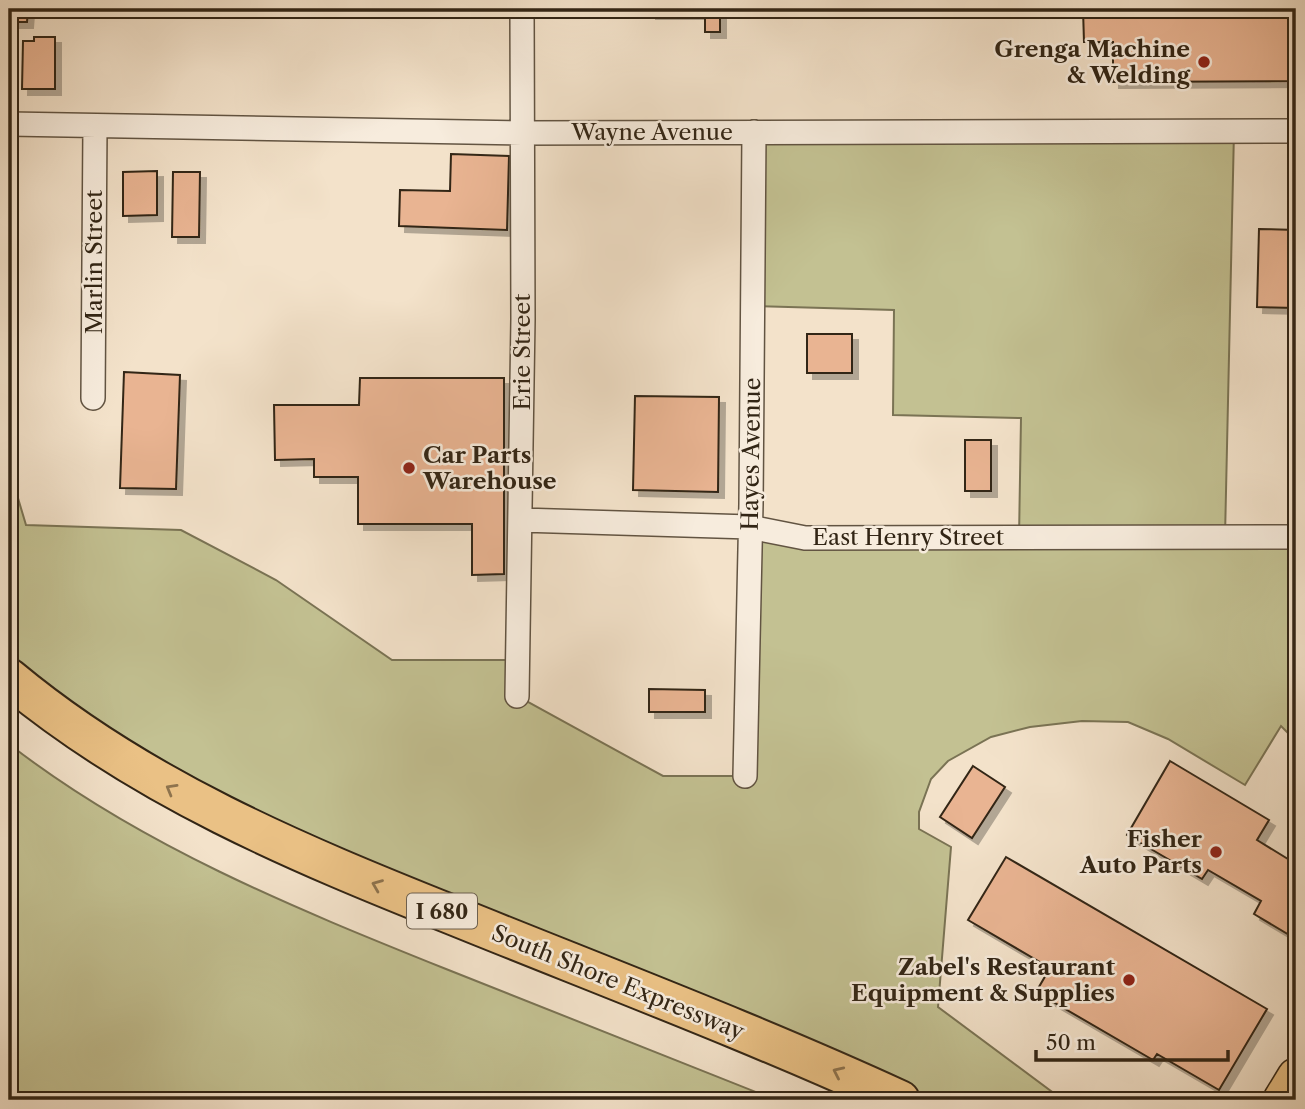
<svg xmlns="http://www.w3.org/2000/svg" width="1305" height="1109" font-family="'Libre Caslon Text',serif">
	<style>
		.green { fill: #c3c192; stroke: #7a7354; stroke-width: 2 }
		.building { fill: #e9b492; stroke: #322515; stroke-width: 2; filter: url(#shadow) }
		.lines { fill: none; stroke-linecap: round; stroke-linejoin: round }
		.street-casing { stroke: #625442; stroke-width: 26 }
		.primary-casing { stroke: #322515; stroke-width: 40 }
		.highway-casing { stroke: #322515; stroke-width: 42 }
		.street { stroke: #f7ecdd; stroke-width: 23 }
		.primary { stroke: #eac185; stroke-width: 37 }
		.highway { stroke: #eac185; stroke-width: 38 }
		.oneway { stroke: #8e734d }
		.poi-dot { fill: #8f2418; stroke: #f7ecdd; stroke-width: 2.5 }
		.labels { text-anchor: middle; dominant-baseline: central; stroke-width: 5; stroke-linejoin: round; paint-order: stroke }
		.shield { fill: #f7ecdd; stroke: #6d6151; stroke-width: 2 }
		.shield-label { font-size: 21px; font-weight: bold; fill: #322515 }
		.poi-label { font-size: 23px; font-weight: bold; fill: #322515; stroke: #f7ecdd; text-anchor: end }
		.street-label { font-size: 23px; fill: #322515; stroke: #f7ecdd }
	</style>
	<defs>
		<filter id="shadow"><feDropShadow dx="6" dy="6" stdDeviation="0" flood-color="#0004"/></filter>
	</defs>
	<rect width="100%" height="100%" fill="#f3e2ca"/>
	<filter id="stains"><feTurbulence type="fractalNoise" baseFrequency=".00286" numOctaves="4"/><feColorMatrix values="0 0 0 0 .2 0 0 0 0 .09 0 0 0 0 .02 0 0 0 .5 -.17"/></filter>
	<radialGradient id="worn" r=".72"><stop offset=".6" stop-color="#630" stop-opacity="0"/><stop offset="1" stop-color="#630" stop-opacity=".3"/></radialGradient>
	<path class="green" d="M1234 131 1225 537H1296V741L1281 726 1245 785 1168 739 1128 722 1082 721 1030 727 991 737 948 761 931 779 919 812V829L951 847 938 1007 1063 1100H900L363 880 9 678V468L26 525 181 530 276 580 392 660H518L517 696 663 776H744L750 527 1019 538 1021 418 893 415 894 310 752 306 754 132Z
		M9 744C139 845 294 908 446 969 556 1012 666 1056 776 1100H9Z"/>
	<path class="building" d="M9 9H28L27 22H9Z
		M650 9H720V32H705V13H650Z
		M1083 9H1296V81L1113 82V42H1084Z
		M34 37H55V89H22L23 41H34Z
		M451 154 509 156 507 230 399 226 400 190 450 191Z
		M157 171V215L123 216V172Z
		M173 172H200L199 237H172Z
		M1259 229 1296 230V308L1257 307Z
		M807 334H852V373H807Z
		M124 372 180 375 176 489 120 488Z
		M360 378H504V574L472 575V524H358V477H314V459L275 460 274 405H359Z
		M635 396 719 397 718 492 633 490Z
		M965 440H991V491H965Z
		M649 689 705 690V712H649Z
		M1170 761 1269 820 1257 840 1296 864V939L1254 914 1261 901 1208 870 1202 879 1127 835Z
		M973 766 1005 787 972 838 940 817Z
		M1006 857 1267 1009 1219 1090 1157 1054 1153 1060 1036 992 1050 968 968 920Z"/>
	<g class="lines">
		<defs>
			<path id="street" d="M9 124 522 133 1296 131
				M93 398 95 126
				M521 520 750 527 805 538 1296 537
				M517 696 523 319 522 9
				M745 776 751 504 754 132"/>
			<path id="primary" d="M1282 1100 1296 1077"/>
			<path id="highway" d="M9 678C141 788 297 853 455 916 603 976 754 1033 900 1100"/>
		</defs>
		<use href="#street" class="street-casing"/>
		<use href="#primary" class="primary-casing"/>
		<use href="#highway" class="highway-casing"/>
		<use href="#street" class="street"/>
		<use href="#primary" class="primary"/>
		<use href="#highway" class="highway"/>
	</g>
	<defs><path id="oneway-chevron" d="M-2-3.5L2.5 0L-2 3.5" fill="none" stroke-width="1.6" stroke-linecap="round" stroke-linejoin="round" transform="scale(1.75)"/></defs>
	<g class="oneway">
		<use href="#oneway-chevron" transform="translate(171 789) rotate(-150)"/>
		<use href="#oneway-chevron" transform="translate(377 885) rotate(-158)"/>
		<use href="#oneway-chevron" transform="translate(838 1072) rotate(-155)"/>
	</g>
	<g class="poi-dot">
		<circle cx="1204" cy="62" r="7"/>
		<circle cx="409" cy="468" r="7"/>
		<circle cx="1216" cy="852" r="7"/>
		<circle cx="1129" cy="980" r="7"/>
	</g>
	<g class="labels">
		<rect class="shield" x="407" y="893.5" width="70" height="35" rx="5"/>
		<g class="shield-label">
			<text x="442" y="911">I 680</text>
		</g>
		<g class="poi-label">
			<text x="1190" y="49">Grenga Machine<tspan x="1190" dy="26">&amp; Welding</tspan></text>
			<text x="423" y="455" text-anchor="start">Car Parts<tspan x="423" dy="26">Warehouse</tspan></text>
			<text x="1202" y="839">Fisher<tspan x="1202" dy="26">Auto Parts</tspan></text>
			<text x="1115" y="967">Zabel's Restaurant<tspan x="1115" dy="26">Equipment &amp; Supplies</tspan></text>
		</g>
		<g class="street-label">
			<text x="652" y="132">Wayne Avenue</text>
			<text transform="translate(94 262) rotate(-90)">Marlin Street</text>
			<text transform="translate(522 352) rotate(-90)">Erie Street</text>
			<text transform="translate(751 454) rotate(-89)">Hayes Avenue</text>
			<text x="908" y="537">East Henry Street</text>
			<text transform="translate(618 982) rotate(22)">South Shore Expressway</text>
		</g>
	</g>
	<rect width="1305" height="1109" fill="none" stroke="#f3e2ca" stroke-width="35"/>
	<rect x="10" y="10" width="1284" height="1088" fill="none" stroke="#322515" stroke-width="3.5"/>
	<rect x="18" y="18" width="1270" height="1074" fill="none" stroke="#322515" stroke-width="2"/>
	<path d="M1036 1050v10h192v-10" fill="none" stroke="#322515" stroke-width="3.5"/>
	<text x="1046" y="1050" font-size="21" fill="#322515" stroke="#f7ecdd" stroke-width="5" paint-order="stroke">50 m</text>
	<rect width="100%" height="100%" filter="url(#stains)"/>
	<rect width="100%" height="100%" fill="url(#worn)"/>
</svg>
